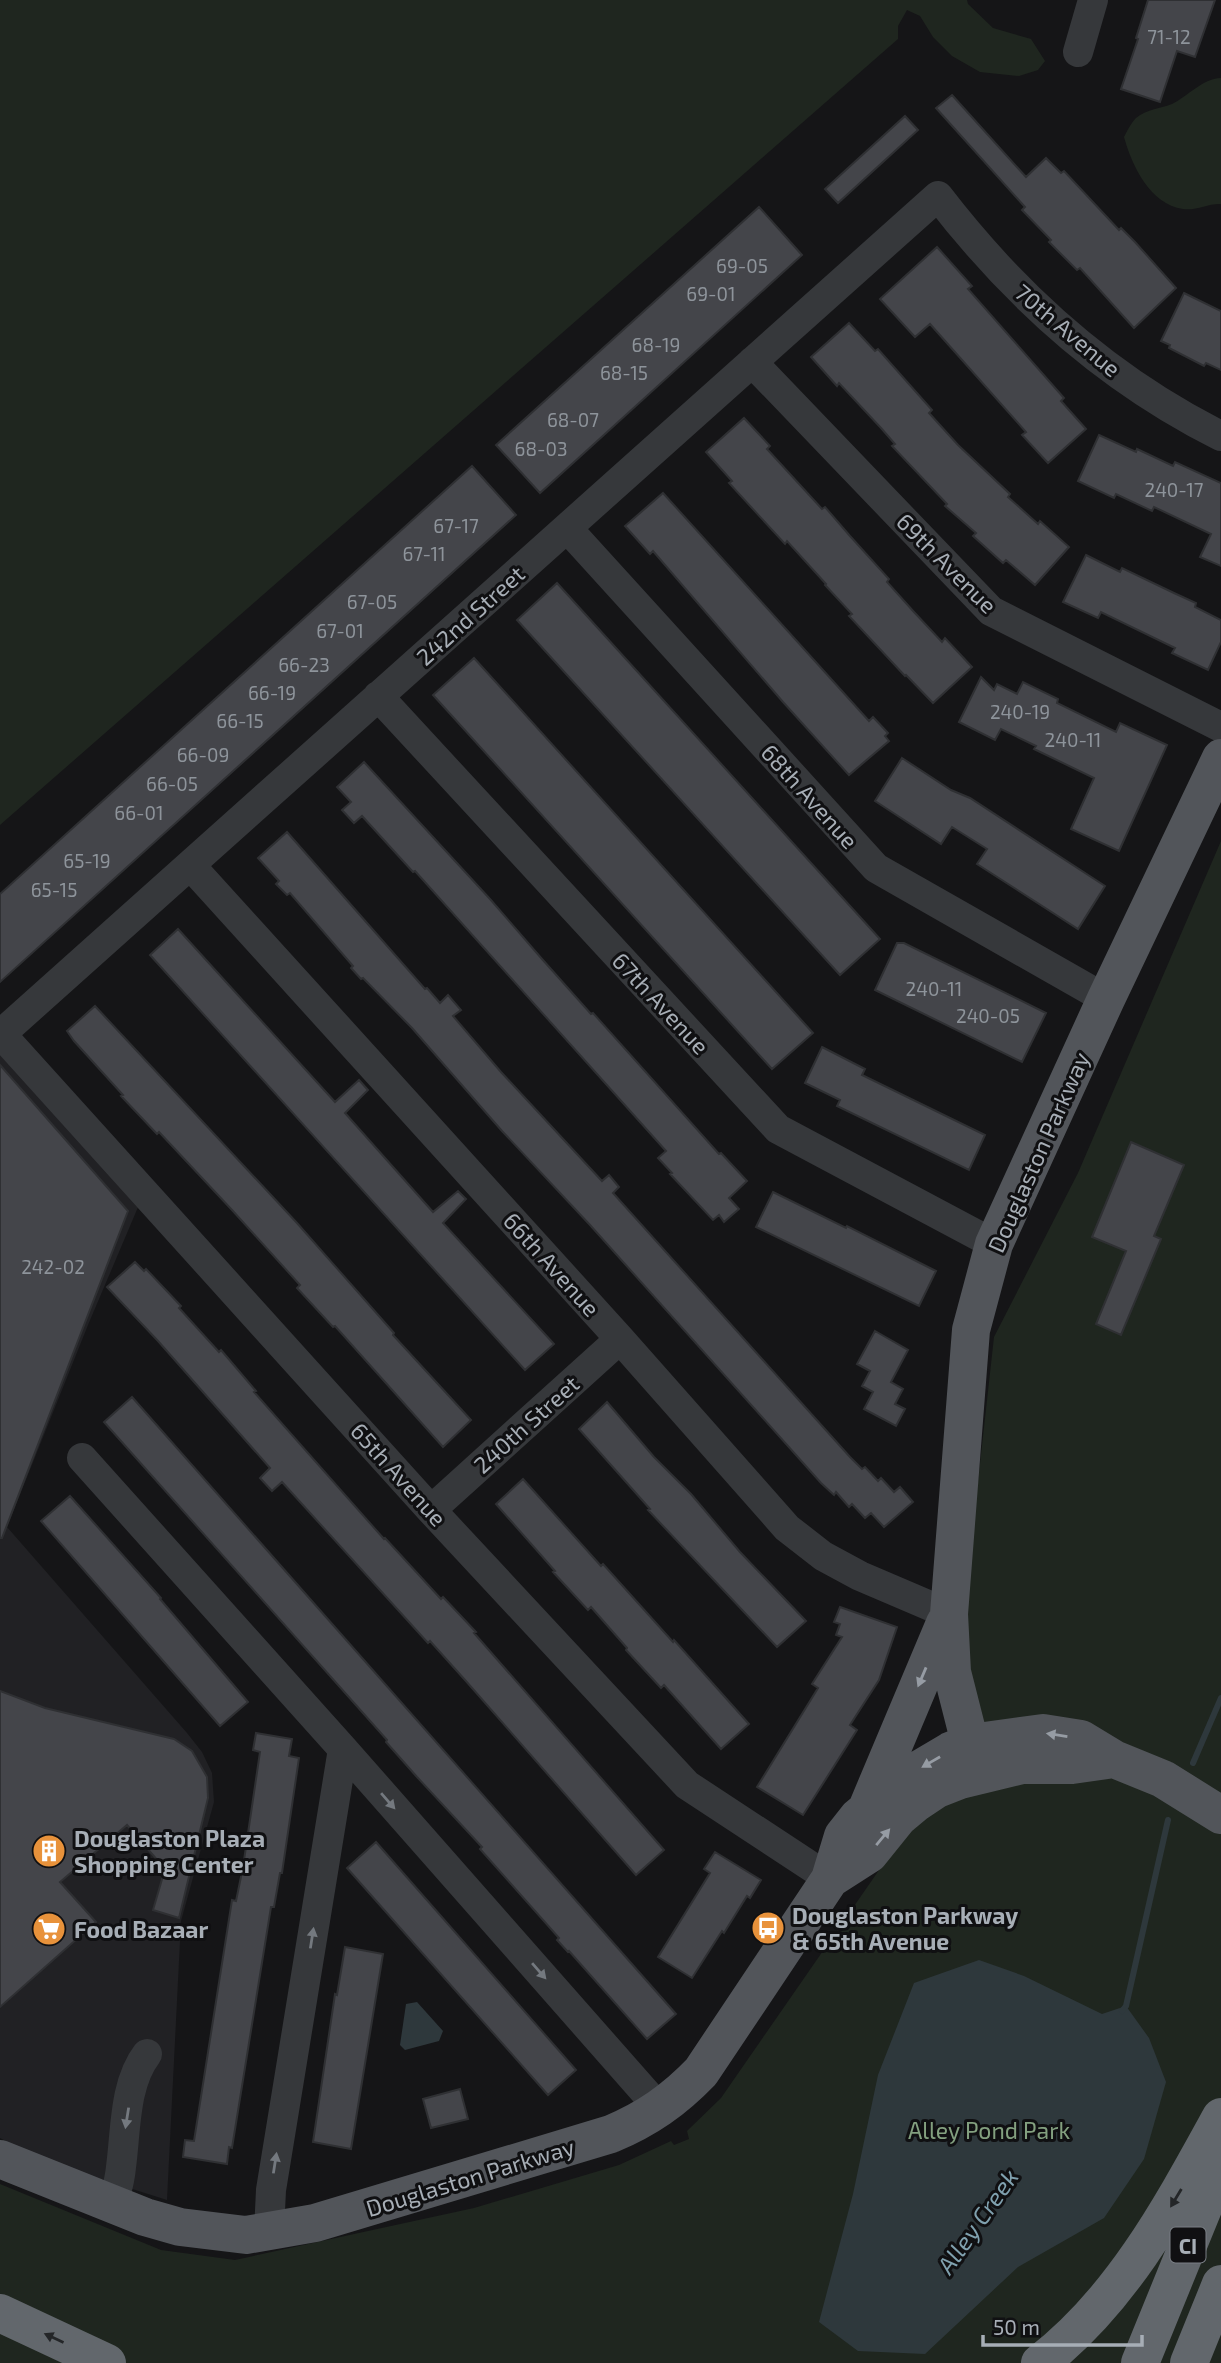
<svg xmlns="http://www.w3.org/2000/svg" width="1221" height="2363" font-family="'Exo 2',sans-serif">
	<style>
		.built { fill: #212124 }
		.green { fill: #1f261f }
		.water { fill: #2e383c }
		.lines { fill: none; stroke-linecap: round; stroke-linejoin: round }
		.stream { stroke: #2e383c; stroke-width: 6 }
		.building { fill: #44454a; stroke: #2f3033; stroke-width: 2 }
		.minor { stroke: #36383b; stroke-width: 30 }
		.major { stroke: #52555a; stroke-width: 38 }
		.highway { stroke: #62676c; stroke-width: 38 }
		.oneway { fill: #969ca4 }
		.oneway2 { fill: #74797f }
		.oneway3 { fill: #242628 }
		.labels { text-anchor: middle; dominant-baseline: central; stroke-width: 6; stroke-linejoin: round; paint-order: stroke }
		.number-label { font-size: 19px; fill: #8e949b }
		.shield { fill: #101012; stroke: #7a7f85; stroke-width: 2 }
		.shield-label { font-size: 21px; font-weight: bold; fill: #a7aeb6 }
		.street-label { font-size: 23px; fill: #a7aeb6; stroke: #101012 }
		.poi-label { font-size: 23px; font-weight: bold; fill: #a7aeb6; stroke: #101012; text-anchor: start }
		.park-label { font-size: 23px; fill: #83a07f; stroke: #101012 }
		.water-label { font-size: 24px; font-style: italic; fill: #80a1af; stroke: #101012 }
	</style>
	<rect width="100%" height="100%" fill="#151517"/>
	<path class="built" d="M0 1035 144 1193 88 1325 7 1527 187 1733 202 1752 212 1773 214 1802 181 1921 167 2200 44 2161 0 2138Z"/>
	<path class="green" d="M0 0H967L968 4 993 28 1031 39 1045 61 1038 70 1019 76 980 72 952 56 933 37 920 16 907 10 898 26V39L0 825Z
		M1221 78V204C1209 203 1196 211 1183 209 1150 204 1132 166 1124 137 1127 131 1131 123 1136 118 1147 109 1159 109 1172 104 1188 96 1202 79 1221 78Z
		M1221 841V2363H0V2184L161 2250 235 2260 474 2208 619 2165 671 2141 674 2145 689 2139 687 2131 721 2098 886 1860 951 1726 994 1337 1078 1173Z"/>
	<path class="water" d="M979 1960 1024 1976 1102 2014 1126 2006 1149 2038 1166 2082 1144 2159 1104 2218 1018 2267 925 2354 858 2351 819 2322 853 2194 878 2075 914 1983Z
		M417 2002 443 2031 439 2041 405 2050 400 2045 406 2004Z"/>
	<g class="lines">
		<path class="stream" d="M1193 1763 1221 1698
			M1122 2011 1126 2006 1168 1820"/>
	</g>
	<path class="building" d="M1148 0H1215L1195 57 1177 51 1160 102 1121 89 1138 39 1136 38Z
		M952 95 1026 177 1046 158 1061 173 1064 171 1119 230 1121 228 1135 242 1176 288 1134 328 1080 268 1077 270 1049 242 1051 240 1022 210 1025 207 936 108Z
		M905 116 918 130 838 203 825 189Z
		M759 207 802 255 540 493 496 445Z
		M937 247 972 286 968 289 1064 398 1061 401 1086 429 1048 463 1022 435 1026 432 930 324 915 337 880 299Z
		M1184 293 1221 311V370L1206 363 1204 366 1169 348 1170 345 1161 341Z
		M849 323 875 351 878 349 932 410 929 413 958 445 1010 494 1008 497 1038 524 1040 521 1069 547 1035 585 1006 560 1003 563 973 536 976 533 945 506 947 504 892 446 895 444 881 428 839 383 837 386 811 357Z
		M744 418 770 446 767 449 822 509 825 507 850 536 889 579 887 582 914 612 942 642 945 638 972 667 933 703 906 675 905 676 849 616 852 614 825 585 826 584 787 541 785 544 729 483 732 481 706 452Z
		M1099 435 1136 452 1137 449 1173 466 1175 462 1221 483V566L1200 557 1211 534 1154 507 1152 511 1116 494 1114 498 1078 481Z
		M472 466 516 515 0 982V894Z
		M663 493 869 721 873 717 888 733 885 736 889 741 849 775 783 702 653 551 650 554 625 526Z
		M1086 555 1120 572 1122 568 1174 593 1196 603 1195 607 1221 620V642L1208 670 1172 653 1175 648 1101 612 1098 618 1063 602Z
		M557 583 880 939 840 975 517 620Z
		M474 658 813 1033 772 1069 433 695Z
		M981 677 994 690 997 684 1017 694 1023 682 1058 699 1057 703 1116 732 1120 723 1167 745 1119 851 1071 829 1094 778 1034 749 1036 746 1001 729 995 740 959 722Z
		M902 758 951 790 970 798 1105 886 1078 929 977 864 987 849 952 827 941 844 875 801Z
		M364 762 490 899 542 959 591 1014 593 1013 719 1154 721 1153 747 1181 729 1198 739 1209 724 1222 719 1215 713 1220 670 1174 672 1173 658 1158 666 1151 415 871 413 872 362 816 354 823 342 810 351 802 337 787Z
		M287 832 425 989 427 988 440 1003 448 995 461 1010 453 1016 501 1072 602 1181 609 1175 619 1187 613 1193 850 1457 862 1469 865 1467 878 1481 881 1478 894 1492 900 1487 913 1502 884 1527 871 1513 865 1518 852 1504 849 1507 836 1492 834 1495 821 1483 590 1225 502 1131 412 1028 363 978 361 979 351 968 353 966 290 893 287 895 276 884 279 881 258 858Z
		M178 929 335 1102 359 1080 368 1090 345 1113 433 1212 458 1191 466 1199 443 1223 554 1344 525 1370 150 955Z
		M897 943H904L1046 1013 1022 1062 875 990Z
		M95 1006 297 1223 394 1333 393 1335 471 1420 443 1447 335 1326 333 1327 297 1288 300 1285 232 1210 159 1132 157 1134 121 1096 123 1095 74 1041 67 1031Z
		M822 1047 865 1069 862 1075 985 1135 969 1170 837 1106 840 1100 805 1083Z
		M0 1065 128 1211 2 1538H0Z
		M1131 1142 1184 1165 1154 1236 1161 1239 1121 1335 1096 1324 1126 1251 1092 1237Z
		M773 1192 846 1228 847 1226 936 1271 919 1306 756 1227Z
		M135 1262 144 1271 146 1269 181 1306 179 1308 219 1352 221 1350 227 1357 256 1391 254 1392 384 1539 385 1538 441 1599 443 1597 476 1632 474 1633 664 1850 636 1875 465 1680 430 1641 428 1643 282 1482 272 1491 260 1478 270 1468 158 1341 107 1287Z
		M875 1331 908 1350 891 1382 903 1389 895 1404 905 1409 896 1426 864 1409 873 1392 862 1386 870 1371 857 1364Z
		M132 1397 676 2014 647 2039 569 1951 568 1952 557 1940 559 1938 480 1849 482 1847 417 1777 386 1742 387 1740 104 1422Z
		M607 1402 654 1457 691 1494 740 1552 806 1621 777 1647 648 1510 650 1509 579 1429Z
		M523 1479 601 1566 603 1564 673 1642 674 1640 749 1724 721 1749 664 1685 661 1688 626 1650 627 1648 591 1607 588 1610 553 1572 555 1571 496 1504Z
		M70 1496 161 1598 160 1599 248 1702 220 1726 41 1521Z
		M840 1607 897 1627 879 1680 850 1725 857 1730 803 1815 757 1787 818 1688 812 1684 842 1637 836 1635 840 1624 834 1622Z
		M0 1691 45 1708 174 1739 192 1751 207 1777 208 1798 179 1918 153 1910 165 1869 127 1825 60 1882 96 1922 0 2007Z
		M256 1733 292 1739 289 1756 299 1758 282 1873H280L274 1907H271L232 2148 229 2147 227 2164 183 2157 185 2140 194 2141 232 1900 236 1901 243 1867 260 1752 253 1750Z
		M376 1842 576 2070 548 2095 347 1868Z
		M715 1852 761 1880 750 1898 747 1896 724 1933 722 1931 692 1978 658 1957 710 1873 704 1869Z
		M345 1947 383 1954 351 2149 313 2142 335 1994 337 1995Z
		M460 2089 468 2119 431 2128 423 2099Z"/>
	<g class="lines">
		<path class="minor" d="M1078 52 1093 0
			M752 362 991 611 1221 727
			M567 528 876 868 1106 999
			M378 696 778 1129 994 1244
			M190 865 620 1339 787 1528 823 1556 860 1576 949 1614
			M82 1458 343 1749 660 2109
			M431 1510 620 1339
			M830 1879 687 1785 431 1510 1 1034 938 196C1014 295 1109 380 1221 436
			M113 2205C116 2193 120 2180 121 2167 126 2130 124 2084 147 2054
			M269 2231 271 2190 343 1749"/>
		<path class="major" d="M976 1775 970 1743 952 1672 949 1614 971 1330 994 1244 1106 999 1221 758
			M868 1806 945 1623
			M830 1879 869 1854 898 1818 916 1803 937 1789 960 1780 1022 1765H1072L1114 1759
			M0 2159 145 2217 180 2227 246 2235 315 2223 611 2134C647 2119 674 2100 701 2072L830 1879 843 1836 858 1817 906 1777 950 1751 970 1743 1043 1733 1081 1739 1114 1759 1163 1779 1221 1815"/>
		<path class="highway" d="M0 2313 107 2363
			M1040 2363C1122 2300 1172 2206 1221 2117
			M1140 2363 1221 2164
			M1189 2363 1221 2284"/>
	</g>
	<defs><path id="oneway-solid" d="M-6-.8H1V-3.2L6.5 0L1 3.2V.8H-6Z" transform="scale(1.75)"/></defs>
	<g class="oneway">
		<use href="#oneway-solid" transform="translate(922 1677) rotate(113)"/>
		<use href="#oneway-solid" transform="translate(1057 1735) rotate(-171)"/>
		<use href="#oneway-solid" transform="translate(931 1762) rotate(150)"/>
		<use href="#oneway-solid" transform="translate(883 1837) rotate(-50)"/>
	</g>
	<g class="oneway2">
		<use href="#oneway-solid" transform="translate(388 1801) rotate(49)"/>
		<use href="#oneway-solid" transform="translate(312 1938) rotate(-81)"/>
		<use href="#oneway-solid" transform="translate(539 1971) rotate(49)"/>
		<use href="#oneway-solid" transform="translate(127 2118) rotate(99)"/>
		<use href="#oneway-solid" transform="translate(275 2163) rotate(-81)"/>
	</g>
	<g class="oneway3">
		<use href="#oneway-solid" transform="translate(1176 2198) rotate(121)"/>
		<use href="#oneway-solid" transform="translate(54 2338) rotate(-155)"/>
	</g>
	<defs>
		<symbol id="building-disc" viewBox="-11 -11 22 22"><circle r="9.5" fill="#e8923b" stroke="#101012"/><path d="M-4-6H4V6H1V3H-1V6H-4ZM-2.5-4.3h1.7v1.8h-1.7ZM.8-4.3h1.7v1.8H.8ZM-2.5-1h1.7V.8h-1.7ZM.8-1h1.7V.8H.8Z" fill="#fff"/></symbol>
		<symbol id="bus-disc" viewBox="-11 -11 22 22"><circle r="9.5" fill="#e8923b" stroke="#101012"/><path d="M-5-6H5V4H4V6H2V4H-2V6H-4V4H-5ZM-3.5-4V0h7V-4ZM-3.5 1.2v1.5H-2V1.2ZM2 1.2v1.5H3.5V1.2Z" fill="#fff"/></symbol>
		<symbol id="supermarket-disc" viewBox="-11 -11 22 22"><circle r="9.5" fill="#e8923b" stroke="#101012"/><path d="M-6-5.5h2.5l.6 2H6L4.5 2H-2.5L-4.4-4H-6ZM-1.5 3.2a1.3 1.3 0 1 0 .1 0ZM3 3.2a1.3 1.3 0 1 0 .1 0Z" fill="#fff"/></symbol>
	</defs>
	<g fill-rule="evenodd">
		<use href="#building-disc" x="30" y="1832" width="38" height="38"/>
		<use href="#bus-disc" x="749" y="1909" width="38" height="38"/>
		<use href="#supermarket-disc" x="30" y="1910" width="38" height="38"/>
	</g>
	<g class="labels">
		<g class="number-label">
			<text x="1169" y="36">71-12</text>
			<text x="742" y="265">69-05</text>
			<text x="711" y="293">69-01</text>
			<text x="656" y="344">68-19</text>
			<text x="624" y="372">68-15</text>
			<text x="573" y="419">68-07</text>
			<text x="541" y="448">68-03</text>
			<text x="1174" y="489">240-17</text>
			<text x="456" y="525">67-17</text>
			<text x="424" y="553">67-11</text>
			<text x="372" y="601">67-05</text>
			<text x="340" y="630">67-01</text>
			<text x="304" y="664">66-23</text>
			<text x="272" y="692">66-19</text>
			<text x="1020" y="711">240-19</text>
			<text x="240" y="720">66-15</text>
			<text x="1073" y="739">240-11</text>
			<text x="203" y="754">66-09</text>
			<text x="172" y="783">66-05</text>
			<text x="139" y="812">66-01</text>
			<text x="87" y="860">65-19</text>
			<text x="54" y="889">65-15</text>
			<text x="934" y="988">240-11</text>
			<text x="988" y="1015">240-05</text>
			<text x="53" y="1266">242-02</text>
		</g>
		<rect class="shield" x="1170.5" y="2227.5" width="35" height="35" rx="5"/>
		<g class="shield-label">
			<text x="1188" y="2245">CI</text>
		</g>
		<g class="street-label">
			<text transform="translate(1068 330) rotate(40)">70th Avenue</text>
			<text transform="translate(947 563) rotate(45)">69th Avenue</text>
			<text transform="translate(470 615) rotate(-42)">242nd Street</text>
			<text transform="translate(810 796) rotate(48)">68th Avenue</text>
			<text transform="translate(661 1003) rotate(47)">67th Avenue</text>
			<text transform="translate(1038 1152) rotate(-66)">Douglaston Parkway</text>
			<text transform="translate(552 1264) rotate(48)">66th Avenue</text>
			<text transform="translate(526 1424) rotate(-42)">240th Street</text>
			<text transform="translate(399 1474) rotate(48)">65th Avenue</text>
			<text transform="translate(470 2177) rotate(-17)">Douglaston Parkway</text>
		</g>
		<g class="poi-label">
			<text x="74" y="1838">Douglaston Plaza<tspan x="74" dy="26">Shopping Center</tspan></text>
			<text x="792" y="1915">Douglaston Parkway<tspan x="792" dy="26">&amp; 65th Avenue</tspan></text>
			<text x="74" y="1929">Food Bazaar</text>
		</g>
		<g class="park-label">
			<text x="989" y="2130">Alley Pond Park</text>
		</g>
		<g class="water-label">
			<text transform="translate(977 2221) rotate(-55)">Alley Creek</text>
		</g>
	</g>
	<path d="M983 2335v10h159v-10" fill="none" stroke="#a7aeb6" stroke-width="3.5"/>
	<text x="993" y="2335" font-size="21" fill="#a7aeb6" stroke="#101012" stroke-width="5" paint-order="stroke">50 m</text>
</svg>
